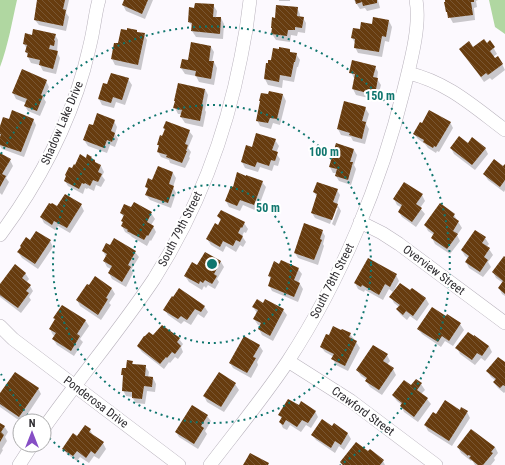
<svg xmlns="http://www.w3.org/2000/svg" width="505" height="465" font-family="'Roboto Condensed',sans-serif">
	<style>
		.park { fill: #b0d7a1 }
		.shadow { fill: #0003 }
		.building { fill: url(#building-back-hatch) }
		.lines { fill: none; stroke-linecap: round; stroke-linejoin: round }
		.street-casing { stroke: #b9b3bd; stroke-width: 14 }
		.street { stroke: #fff; stroke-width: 13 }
		.ring { fill: none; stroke: #0f766e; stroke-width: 2; stroke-dasharray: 2 4 }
		.labels { text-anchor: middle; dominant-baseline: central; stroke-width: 4; stroke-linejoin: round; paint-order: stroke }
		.street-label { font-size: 12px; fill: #2e2c30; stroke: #fff }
		.centre { fill: #0f766e; stroke: #fff; stroke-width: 2 }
		.ring-label { font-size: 12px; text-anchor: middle; font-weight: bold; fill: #0f766e; stroke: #fff; stroke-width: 4; stroke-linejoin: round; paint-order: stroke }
	</style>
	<defs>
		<pattern id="building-back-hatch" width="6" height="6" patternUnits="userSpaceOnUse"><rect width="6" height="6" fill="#673c0f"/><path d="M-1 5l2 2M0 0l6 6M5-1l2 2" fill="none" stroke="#795633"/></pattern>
	</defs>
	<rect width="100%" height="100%" fill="#fcf9fe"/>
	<path class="park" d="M0 0H17C12 22 8 46 0 67Z
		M489 0H505V34L495 27Z"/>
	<path class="shadow" d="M38 0H69L66 13 69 17 66 31 39 25 35 20Z
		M125 0H153L145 19 126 11 123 5Z
		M279 0H290V1H279Z
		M354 0H378L380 8 367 11 365 8 360 9Z
		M446 0H478L476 1 477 7 474 8 475 20 453 23 447 12Z
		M213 5 217 11 216 18H221L224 24 223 39 196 37 192 31 193 28 189 22 195 9Z
		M297 8 300 14V17L303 18 306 23 305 33 298 32 297 36 291 35 290 42 276 40 272 34 275 19Z
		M389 21 392 27 389 42 385 41 382 57 358 53 355 47 356 44 352 38 361 31 373 25Z
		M144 34 147 40 141 70 115 65 112 59 118 45Z
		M55 35 58 40 57 52 60 58 56 74 43 71 40 65 31 63 28 57V56L26 52 27 49 24 44Z
		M490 42 497 54 493 57 502 64 505 70 492 80 490 78 484 82 464 54 473 48 486 44Z
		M211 47 214 52 212 62H214L217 68 214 85 199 82 196 76 185 74 181 68 189 61Z
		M289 50 291 53 296 54 300 60 298 67H297L294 82 283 80 282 88 268 85 265 79 267 64Z
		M375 67 378 72 377 79 381 85 377 100 356 95 353 89 355 78H354L351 72Z
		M128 79 132 85 125 105 116 102 114 108 102 105 99 99Z
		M46 81 49 87 44 99 46 102 40 116 28 111 25 106 26 103 16 99 13 93Z
		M205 89 208 95 205 110 206 112 203 127 185 123 181 117 182 114H178L175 108 176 102Z
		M283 95 286 101 280 125 273 123 271 129 260 126 257 120Z
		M365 108 369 114 366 124 369 129 365 144 353 141 351 137 341 135 338 129Z
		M33 119 36 125 24 157 2 149 0 146V140L1 137 0 135V129L9 120Z
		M114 121 117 127 115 134 118 139 115 147 110 145 107 153 88 146 84 140 93 126Z
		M450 122 453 128 439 152 437 151 436 153 428 148 425 144 418 139 414 134Z
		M164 128 189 131 193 136 188 148 191 152 189 157 190 158 185 168 170 163 169 160 161 157 158 152 159 147 158 145 163 137 165 131Z
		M275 140 279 146 276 153 280 159 278 166 274 165 272 171 260 167 258 172 245 168 242 162 252 148Z
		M468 144 485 148 488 154 475 170 454 154 451 148Z
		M354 150 357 155 354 165 356 169 351 185 339 181 336 176V173H333L330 167Z
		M0 154 10 160 13 166 6 178 9 182 2 195 0 193Z
		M91 157 96 164 101 166 104 172 102 176 105 180 101 187 96 185 94 191 88 188 87 189 85 188 83 194 68 186 65 181 72 169 76 166 86 159Z
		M505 166V190L504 192 488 180 484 174 504 168Z
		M173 173 176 178 173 187 176 193 171 208 150 200 146 195 148 190 146 187 153 181Z
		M262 182 266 187 257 211 243 205 240 211 229 207 226 201Z
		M337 190 340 195 337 204 341 211 335 226 332 224 338 208H336L330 224 315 218 312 213 317 197 314 192Z
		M422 195 425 201 420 208 425 214 416 227 402 217 399 212 402 208 397 205 394 199Z
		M440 204 454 215 462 228 457 235 460 241 450 254 435 244 432 238 434 235 428 231 425 225Z
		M81 205 84 211 70 233 58 226 55 230 44 223 41 217 58 207Z
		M132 209 151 213 155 219 151 225 153 226 156 232 151 241 150 240 147 246 132 237 130 235 125 232 122 226 123 223 122 221 124 218 121 213Z
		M218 216 244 223 248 229 246 233 244 232 242 236 246 242 243 247 240 245 236 252 226 246 223 252 211 245 207 239 219 226 221 221Z
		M322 231 325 236 323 244 324 246 318 265 298 258 295 253Z
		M475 231 485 238 489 244 486 247 489 249 493 255 488 262 491 267 483 277 469 268 466 262 469 259 465 256 462 251Z
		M30 241H50L53 247 38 269 22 258 18 252 22 247Z
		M103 251 135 252 139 257 131 270 133 273 126 287 112 279 109 273 111 269 107 267 104 261 106 257Z
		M205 253 221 262 224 267 217 279 219 282 215 289 208 285 206 288 204 286 202 290 189 282 185 276 198 266Z
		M505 258V296L502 294 499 288 503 283 496 278 493 272Z
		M280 265 298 269 302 274 298 283 300 284 303 289 298 302 272 291 269 285 271 280 269 276Z
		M25 273 29 279 26 283 30 286 33 291 29 297 31 300 21 313 0 297V285Z
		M396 275 399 281 393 292 389 289 383 300 365 290 364 292 358 289 355 283Z
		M95 278 112 289 115 294 109 303 111 305 101 320 80 306 77 300 89 286Z
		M413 289 426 299 429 304 417 321 410 316 407 320 401 315 397 310 399 307 394 303 391 297Z
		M264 304 283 310 287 315 273 341 262 335 259 329 261 326 258 325 254 319 257 313 253 307Z
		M204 306 208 312 204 318 198 314 191 325 184 321 181 324 168 315 165 310Z
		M448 315 460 324 464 330 453 346 445 341 441 347 422 334 418 329Z
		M85 320 89 326 80 339 83 342 74 356 57 345 53 339 55 336 53 335 50 329Z
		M350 334 354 339 353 340 356 342 360 348 348 371 336 365 333 359 334 357 325 352 321 347Z
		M153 336 179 339 183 344 181 347 183 352 178 359 175 357 170 363 169 362 164 369 142 352 138 347Z
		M259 345 263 351 257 362 258 365 251 378 233 368 230 363Z
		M489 346 492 352 485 361 481 358 475 365 460 354 457 348Z
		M387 355 390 361 387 365 393 369 396 375 382 395 370 387 366 381 367 380 361 376 357 370Z
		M132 362 134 365 145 366 149 372 148 378H153L156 384 155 392 147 391 145 404 136 403 132 397 126 396 123 390 124 378 122 375Z
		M505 364V392L504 393 498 388 494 383 496 381 491 377 487 371Z
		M416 380 421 384 425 390 421 394 427 399 431 404 418 422 404 412 401 406 402 405 397 401 393 396 411 386Z
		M235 384 239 390 224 412 207 402 204 396Z
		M38 388 41 394 23 421H20L0 407V395Z
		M299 407 315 411 318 417 311 428 306 425 301 432 290 425 287 430 283 428 280 422 282 419 279 415Z
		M460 411 467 412 470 418 452 446 428 431 425 425 437 415Z
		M207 416 211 421 205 431 207 434 198 449 179 437 176 432Z
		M0 424 4 426 8 432 5 437 7 441 2 449 3 450 0 455Z
		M334 425 348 434 351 439 344 450 339 446 335 453 316 440 312 435 332 428Z
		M90 430 93 435 103 443 106 449 99 459 94 456 89 463 80 457 77 461 67 454 63 449 77 438Z
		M458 447H495L498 453 494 458 495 460 491 465H475L472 460 471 461 461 453Z
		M368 453 383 461 385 465H342L341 462Z"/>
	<path class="building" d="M37 0H65L63 9 66 10 63 26 34 20Z
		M124 0H148L142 14 122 5Z
		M355 0H377V3L363 6 362 2 356 4Z
		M445 0H474V2H471L473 15 448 18 447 12H446L444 2H445Z
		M195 3 214 4 213 17H221L220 34 191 31 192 23 188 22 189 7 194 8Z
		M276 5 298 7 297 16 304 17 302 28 295 27V30H288L287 36 271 34 272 28H271L272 17 275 18Z
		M373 17 389 20 386 37 382 36 379 52 354 48 355 39 351 38 353 28 360 29 361 22 372 24Z
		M127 28 137 30V32L145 33 138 65 111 59 114 43H118L121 29 127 30Z
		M33 29 56 34 54 40 55 41 54 46 50 45 49 49 58 51 53 69 39 65 40 60 27 57 28 53 25 52 27 45 23 44 25 33 32 35Z
		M484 39 487 43 490 40 495 47 490 51 495 58 498 56 503 64 488 75 486 73 481 77 459 49 469 41 473 47Z
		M191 42 211 46 209 61H214L211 79 195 76 196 71 180 68 182 59 188 60Z
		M279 47 290 49V52L297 53 295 62H294L291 77 280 75 279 82 264 79 266 63H268V60H271L273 48 279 49Z
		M352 60 376 66 373 77 378 78 375 95 352 89 355 74 349 73Z
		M22 69 47 80 41 95 43 96 37 111 24 106 27 99 12 93Z
		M111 73 129 78 122 100 113 97 111 103 98 99 103 83 107 84Z
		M178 83 205 89 202 105 203 106 200 121 180 117 182 110 173 108 175 101H174Z
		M269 91 283 94 277 119 270 118 268 123 256 121 260 101H259L261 93 268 94Z
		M344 101 366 107 362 121 366 122 362 139 349 135 350 133 337 129Z
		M12 110 34 119 21 152 0 145V137L1 134H0V126L3 117 9 119Z
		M429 110 451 122 436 147 434 146 433 148 423 142 424 140 413 134 420 122 422 123Z
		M97 113 115 120 111 131 115 133 112 142 107 140 104 148 83 140 89 124 93 125Z
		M166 121 190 130 185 144 188 145 186 151H187L182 163 166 157 167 155 157 152 159 145H157L160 135 162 136 165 129 163 128Z
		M256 133 276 139 272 150 278 152 275 161 271 160 269 166 257 162 255 167 241 162 246 145 252 147Z
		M459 136 468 143 472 137 486 148 472 165 450 148Z
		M336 143 354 149 350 162H353L348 180 335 176 337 169 329 167Z
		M0 153 11 159 2 174 6 176 0 187Z
		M80 154 86 158 87 154 92 157 91 158 95 160V162L101 165 98 172 102 174 98 182 93 180 90 186 85 183 84 184 82 183 79 189 64 181 66 176 65 175 69 167 72 168 74 164 75 165Z
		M494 159 503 166 505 164V180L500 187 483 174Z
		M158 166 173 172 169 184 174 186 168 203 145 195 148 188 145 187 148 178 152 180Z
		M237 172 246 176V175L263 181 254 205 240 200 237 206 225 201 231 186 233 187Z
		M317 182 338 189 333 202 338 204 332 220 311 213 317 194 313 192Z
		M404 182 423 194 416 204 422 208 412 222 398 212 402 205 393 199Z
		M65 194 82 204 67 228 54 221 52 225 40 217 49 203 51 204 52 203 57 206Z
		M134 202 152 212 147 222 154 226 148 236 147 235 144 240 127 231 128 230 121 226 123 222 121 221 124 215 120 213 124 204 131 207Z
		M440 203 455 214 453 217 459 221 453 231 458 234 447 249 431 238 434 233 424 225Z
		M221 210 245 222 242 228 241 227 238 233 243 236 240 242 236 240 233 246 223 241 220 247 206 239 215 223 218 225 221 219 217 216Z
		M304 223 323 230 320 239 322 240 314 260 294 253Z
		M475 230 486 237 482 243 490 248 484 257 488 260 480 272 465 262 469 256 461 250Z
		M36 231 51 240 35 264 17 252 21 247 20 246 26 237 30 240Z
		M114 238 136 251 128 265 131 267 122 282 108 273 112 266 103 261 107 254 102 251 106 243 110 245Z
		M205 252 221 261 214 274 217 276 212 284 205 280 203 283 200 281 199 284 184 276 192 262 197 265Z
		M504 256 505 257V294L498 288 503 281 492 272Z
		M368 258 397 274 390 287 385 284 379 295 362 285 361 287 354 283Z
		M281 260 299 268 294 280 300 283 294 297 268 286 271 277 268 276 274 261 279 264Z
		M15 264 26 273 22 278 31 285 26 291 29 293 18 308 0 295V284Z
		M95 276 112 288 106 298 108 299 98 315 76 300 87 284 89 285Z
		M400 283 410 290 412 288 426 298 413 316 406 311 403 315 396 309 400 305 389 297Z
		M179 288 205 306 201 312 195 309 187 320 181 316 178 319 163 310 172 296 173 297Z
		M257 299 263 303 265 299 284 309 270 336 258 329 261 323 253 319 258 310 252 307Z
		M62 305 86 320 77 334 80 336 71 351 52 339 56 333 49 329 55 319 53 318Z
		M432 307 446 316 447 314 461 323 449 341 442 336 438 342 417 329Z
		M162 325 180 338 177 342 181 346 175 354 172 352 167 358 166 357 160 364 137 346 144 336H145L149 332 153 335Z
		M333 326 341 330 342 329 351 333 349 337 357 341 345 366 331 359 334 354 320 347 326 334 329 335Z
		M468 332 474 336V335L489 346 482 356 477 353 472 360 455 348Z
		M244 336 260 345 253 357 256 358 247 373 229 363Z
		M373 345 388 354 383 361 394 368 379 390 365 381 367 378 356 370Z
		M498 357 505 362V386L503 385 500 388 493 382 496 379 486 371Z
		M127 360 133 361 132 364 146 365 145 376 153 377 152 387 144 386 142 399 132 398V392L122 391 123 375H121L122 368H126Z
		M15 372 39 388 19 417 0 404V393Z
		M219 372 236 383 221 407 203 396Z
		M416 379 422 383 417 390 428 398 414 417 400 406 402 403 392 395 404 380 411 385Z
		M288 399 299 405 301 401 316 411 308 423 302 420 297 427 286 420 283 425 279 422 282 417 278 415Z
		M445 400 460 410 461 407 468 411 449 441 424 425 433 412 436 414Z
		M192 405 208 415 201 426 204 428 194 444 175 432Z
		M322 419 332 426 334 423 348 433 341 445 335 441 331 448 311 435Z
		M0 423 5 426 1 432 4 435 0 442Z
		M85 425 91 429 89 432 104 442 95 454 91 451 86 458 77 451 73 456 62 449 73 433 77 436Z
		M471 429 495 447 491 452 493 453 483 465H478L469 458 471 456 468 455V456L457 447Z
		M356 442 368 451 370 449 384 460 380 465H343L340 462Z
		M250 453 269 463 268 465H243Z"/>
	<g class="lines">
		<defs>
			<path id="street" d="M408 73C447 82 473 106 505 130
				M360 222 382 233 399 244 505 323
				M0 235C37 185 67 129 84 69 87 56 91 43 93 30 95 20 96 10 99 0
				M0 326 13 339 179 465
				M288 361 351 401 436 465
				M44 428C80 377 120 330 154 279 197 211 226 135 241 57 245 38 248 19 250 0
				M19 465 32 445
				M210 465C236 431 264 397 288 361 341 280 381 183 404 89 410 64 421 26 416 0"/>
		</defs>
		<use href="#street" class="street-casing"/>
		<use href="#street" class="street"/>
	</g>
	<g class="ring">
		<circle cx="212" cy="264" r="79"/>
		<circle cx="212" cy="264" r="159"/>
		<path d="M84 465A238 238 0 0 1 45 434M32 420A238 238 0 0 1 1 374M1 154A238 238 0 1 1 340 465"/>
	</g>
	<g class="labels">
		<g class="street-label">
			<text transform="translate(62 123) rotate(-67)">Shadow Lake Drive</text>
			<text transform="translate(180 229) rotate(-63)">South 79th Street</text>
			<text transform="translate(434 270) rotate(37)">Overview Street</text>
			<text transform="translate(332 281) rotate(-63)">South 78th Street</text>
			<text transform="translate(96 402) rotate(37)">Ponderosa Drive</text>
			<text transform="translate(363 411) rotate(36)">Crawford Street</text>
		</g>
	</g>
	<circle cx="212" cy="264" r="6" class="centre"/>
	<g class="ring-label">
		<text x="380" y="100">150 m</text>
		<text x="324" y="156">100 m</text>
		<text x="268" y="212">50 m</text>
	</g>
	<g transform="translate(32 433)"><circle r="19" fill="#ffffff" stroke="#ababac"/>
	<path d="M0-3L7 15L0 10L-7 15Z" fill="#864ec5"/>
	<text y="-6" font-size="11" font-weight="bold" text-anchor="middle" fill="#2e2c30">N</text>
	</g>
</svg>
